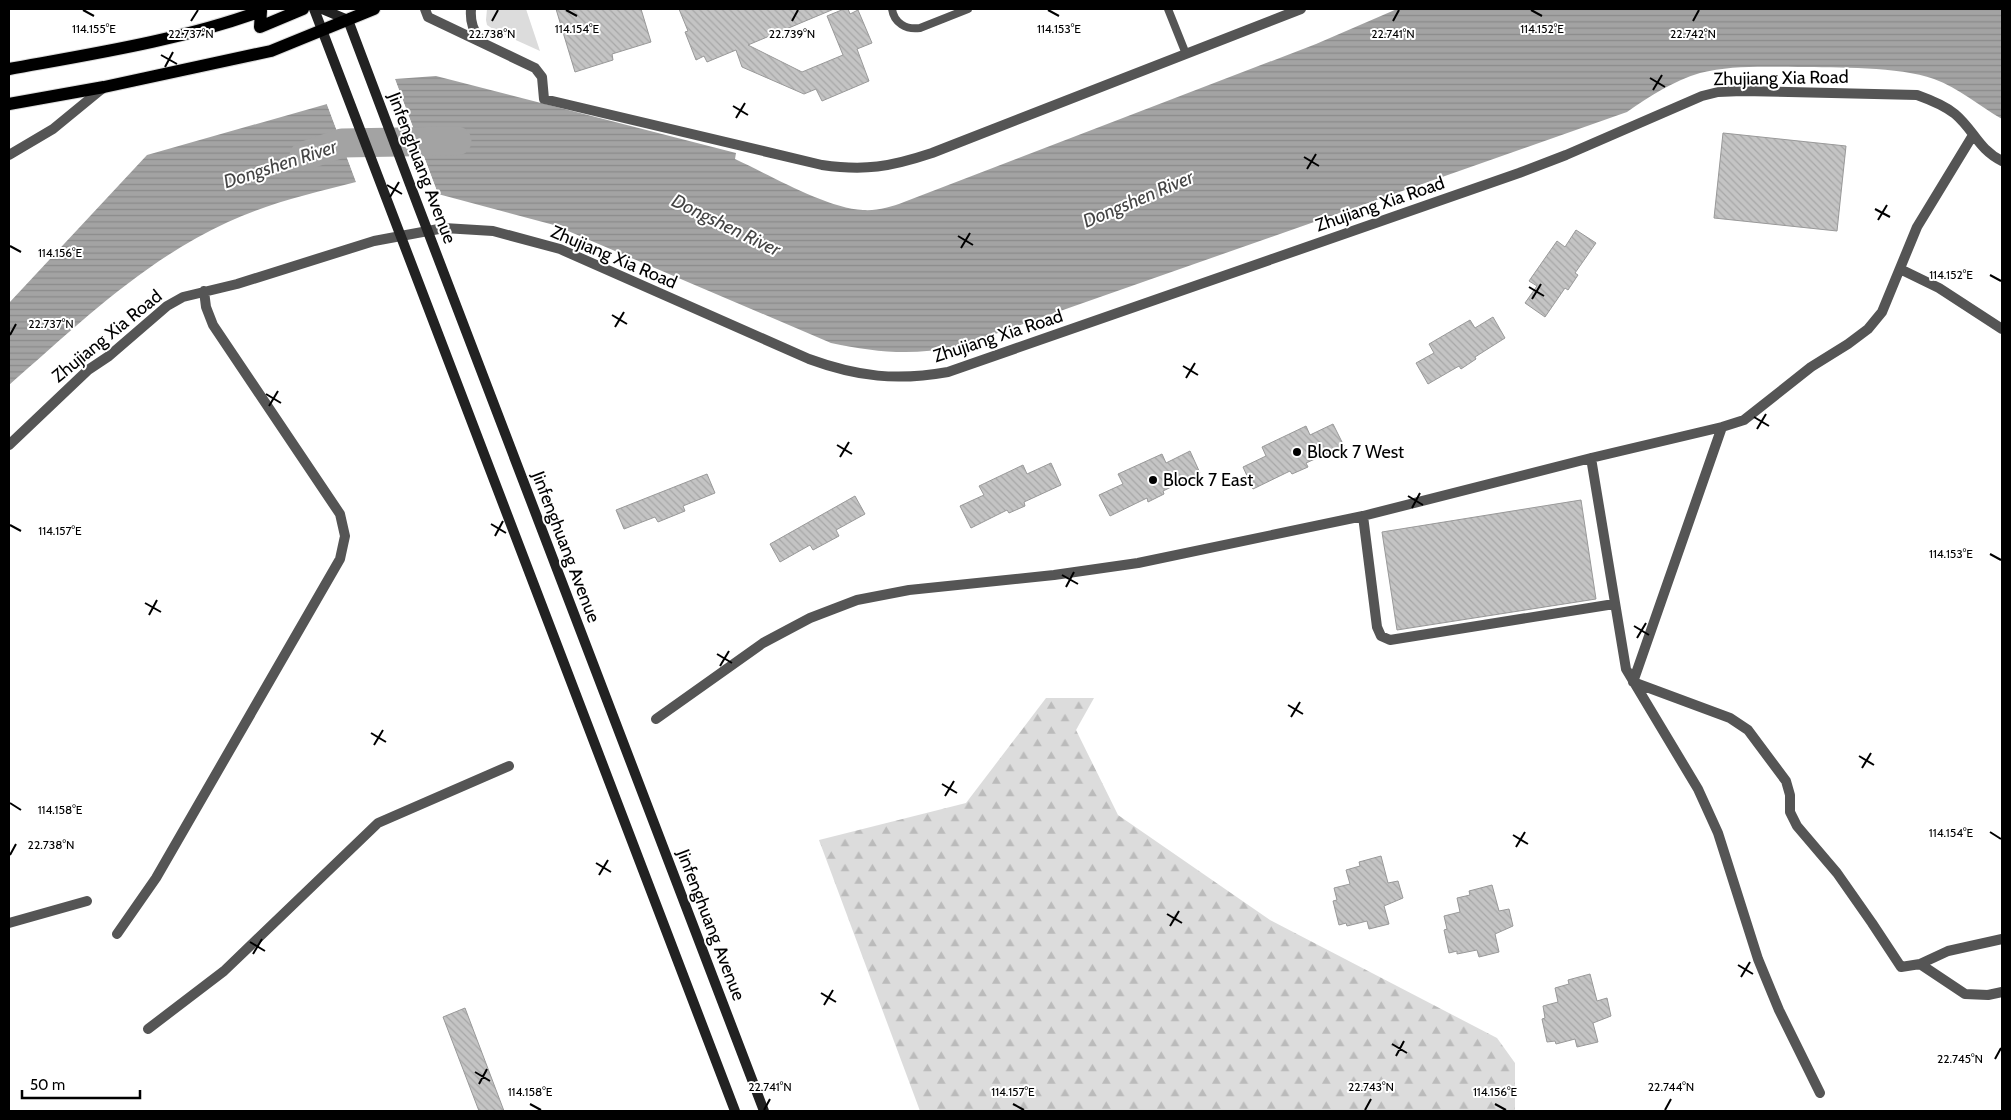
<svg xmlns="http://www.w3.org/2000/svg" width="2011" height="1120" font-family="Cabin,sans-serif">
	<style>
		.green { fill: #dcdcdc }
		.forest { fill: url(#forest-firs) }
		.water { fill: url(#water-rules) }
		.pier { fill: #fff }
		.lines { fill: none; stroke-linecap: round; stroke-linejoin: round }
		.river { stroke: #a3a3a3; stroke-width: 29 }
		.building { fill: url(#building-back-hatch); stroke: #999 }
		.primary-casing { stroke: #dbdbdb; stroke-width: 14 }
		.lane { stroke: #555; stroke-width: 8 }
		.street { stroke: #555; stroke-width: 10 }
		.secondary { stroke: #222; stroke-width: 10 }
		.primary { stroke: #000; stroke-width: 12 }
		.ticks { fill: none; stroke: #000; stroke-width: 2 }
		.poi-dot { fill: #000; stroke: #fff; stroke-width: 2 }
		.labels { text-anchor: middle; dominant-baseline: central; stroke-width: 4; stroke-linejoin: round; paint-order: stroke }
		.street-label { font-size: 18px; fill: #000; stroke: #fff }
		.poi-label { font-size: 18px; fill: #000; stroke: #fff; text-anchor: start }
		.water-label { font-size: 19px; font-style: italic; fill: #444; stroke: #fff }
		.ticks-label { font-size: 12px; text-anchor: middle; fill: #000; stroke: #fff; stroke-width: 4; stroke-linejoin: round; paint-order: stroke }
	</style>
	<defs>
		<pattern id="forest-firs" width="22" height="20" patternUnits="userSpaceOnUse" patternTransform="scale(1.25)"><rect width="22" height="20" fill="#dcdcdc"/><path d="M5 1l3.5 6h-7zM16 11l3.5 6h-7z" fill="#bbb"/></pattern>
		<pattern id="water-rules" width="6" height="5" patternUnits="userSpaceOnUse" patternTransform="scale(1.25)"><rect width="6" height="5" fill="#a3a3a3"/><path d="M0 2.5h6" fill="none" stroke="#8b8b8b"/></pattern>
		<pattern id="building-back-hatch" width="6" height="6" patternUnits="userSpaceOnUse" patternTransform="scale(1.25)"><rect width="6" height="6" fill="#c4c4c4"/><path d="M-1 5l2 2M0 0l6 6M5-1l2 2" fill="none" stroke="#a7a7a7"/></pattern>
	</defs>
	<rect width="100%" height="100%" fill="#fff"/>
	<path class="green" d="M487 9H526L540 51 496 31 487 25 486 20Z"/>
	<path class="forest" d="M1046 698H1094L1076 730 1118 815 1270 920 1497 1038 1515 1063V1111H920L819 840 966 803Z"/>
	<path class="water" d="M1397 9H2002V119C1979 106 1959 88 1934 79 1898 66 1837 68 1798 67 1766 67 1732 65 1700 73 1673 81 1650 96 1627 112L995 334C982 338 968 344 955 347 911 356 874 352 831 343L554 225 438 194 395 79 436 76 736 153 735 159C770 175 826 208 863 210 877 211 891 207 904 202L1316 44Z
		M327 104 356 182C313 193 269 203 228 222 143 261 79 324 9 385V303L147 155Z"/>
	<path class="pier" d="M394 77 438 194 435 195 393 80Z
		M326 102 329 104 358 181 357 184Z"/>
	<g class="lines">
		<path class="river" d="M304 156 342 143 457 141"/>
	</g>
	<path class="building" d="M556 9H641L651 42 612 54 613 60 575 72Z
		M679 9H834L748 45 802 72 843 55 827 16 844 9H848L850 14 858 10 872 43 857 49 869 81 822 101 816 89 804 94 742 67 736 50 707 62 704 56 696 60 685 32 688 31Z
		M1723 133 1846 146 1837 231 1714 218Z
		M1576 230 1596 243 1575 273 1578 275 1568 290 1565 288 1545 317 1525 303 1537 286 1529 281 1557 241 1565 247Z
		M1493 317 1505 338 1475 357 1476 359 1461 369 1459 366 1428 384 1416 363 1434 353 1429 344 1470 320 1475 328Z
		M1333 424 1344 446 1306 463 1308 467 1292 474 1290 471 1253 489 1243 467 1266 456 1262 447 1306 426 1310 435Z
		M1190 451 1200 473 1163 491 1164 494 1148 502 1147 498 1110 516 1099 495 1123 484 1118 474 1162 454 1166 463Z
		M1051 463 1061 485 1024 502 1025 506 1009 513 1007 510 971 528 960 506 984 495 979 486 1023 465 1027 474Z
		M707 474 715 493 683 506 685 511 658 522 655 517 624 529 616 510Z
		M855 496 865 514 836 530 839 536 813 550 810 545 780 562 770 544Z
		M1581 500 1596 599 1397 630 1382 532Z
		M1381 856 1388 883 1398 881 1403 898 1384 906 1389 924 1369 929 1367 921 1347 926 1346 923 1339 925 1333 901 1337 900 1334 888 1350 884 1346 870 1360 866 1359 862Z
		M1492 885 1499 911 1509 909 1513 926 1495 934 1499 952 1479 957 1477 950 1457 954V951L1449 953 1444 930 1447 929 1444 916 1460 912 1457 898 1470 895 1469 891Z
		M1590 974 1597 1001 1607 998 1611 1016 1593 1023 1598 1042 1577 1047 1575 1039 1556 1044 1555 1041 1547 1042 1542 1019 1545 1018 1543 1006 1558 1002 1555 988 1569 984 1568 980Z
		M465 1008 504 1111H479L443 1017Z"/>
	<g class="lines">
		<defs>
			<path id="primary" d="M9 69C91 54 182 40 261 11L260 27 303 9
				M9 104 104 87 271 51 374 9"/>
		</defs>
		<use href="#primary" class="primary-casing"/>
		<path class="lane" d="M892 9C894 23 906 30 920 28L968 9
			M1168 9 1186 54"/>
		<path class="street" d="M425 9 428 17 535 68 542 77 544 99 822 165C865 171 890 167 932 153L1301 9
			M471 9C470 22 473 31 482 41
			M9 155 53 129 103 88
			M1900 269 1939 288 2002 329
			M1722 427 1633 682 1730 718 1748 730 1786 781 1790 795V812L1797 826 1837 873 1872 923 1901 967 1920 964 1948 951 2002 939
			M9 445 88 370 109 356 167 306 183 297 237 284 374 241 444 228 493 231 560 249 809 359C858 377 897 381 948 372L1519 173 1566 155 1702 96 1718 92 1742 91 1917 95C1931 100 1944 105 1955 114 1974 130 1978 149 2002 161
			M1591 458 1626 669 1698 789 1718 833 1758 959 1779 1010 1820 1093
			M1363 516 1377 627 1381 636 1390 640 1614 604
			M656 719 763 643 810 618 857 600 909 590 1054 575 1138 563 1363 516 1591 458 1722 427 1744 420 1811 367 1848 344 1868 329 1882 312 1917 227 1973 135
			M9 923 87 901
			M117 934 156 878 340 559 345 536 340 514 213 325 206 307 204 291
			M1920 964 1965 994 1988 995 2002 992
			M148 1029 224 971 378 823 509 766"/>
		<path class="secondary" d="M314 9 735 1111
			M322 9 348 20 417 203 764 1111"/>
		<use href="#primary" class="primary"/>
	</g>
	<path class="ticks" d="M83 10 94 16M566 10 577 16M1048 10 1059 16M1531 10 1542 16M191 21 198 10M492 21 498 10M792 21 798 10M1393 21 1399 10M1693 21 1699 10M161 55 177 64M165 67 173 52M1650 78 1665 87M1653 90 1662 75M733 106 748 115M736 118 745 103M1304 157 1319 166M1307 169 1316 154M387 185 402 194M390 197 399 182M1875 209 1890 217M1878 220 1887 205M958 236 973 245M10 246 21 252M961 248 970 233M1990 275 2001 281M1529 287 1544 296M1532 299 1541 284M612 315 627 324M615 327 624 312M10 335 16 324M1183 366 1198 375M1186 378 1195 363M266 394 281 403M269 406 278 391M1754 417 1769 426M1757 429 1766 414M837 445 852 454M840 457 849 442M1408 496 1423 505M1412 508 1420 493M491 524 506 533M10 525 21 531M495 536 503 521M1990 554 2001 560M1062 575 1078 584M1066 587 1074 572M145 603 161 612M149 615 157 600M1634 626 1649 635M1637 638 1646 623M717 654 732 663M720 666 729 651M1288 705 1303 714M1291 717 1300 702M371 733 386 742M374 745 383 730M1859 756 1874 765M1862 768 1871 753M942 784 957 793M945 796 954 781M10 803 21 810M1990 832 2001 839M1513 835 1528 844M1516 847 1525 832M10 855 16 844M596 863 611 872M599 875 608 860M1167 914 1182 923M1170 926 1179 911M250 942 265 951M253 954 262 939M1738 965 1753 974M1741 977 1750 962M821 993 836 1002M824 1005 833 990M1392 1044 1407 1053M1396 1056 1404 1041M1995 1059 2001 1048M475 1072 490 1081M479 1084 487 1069M530 1104 541 1110M1013 1104 1024 1110M1495 1104 1506 1110M764 1110 770 1099M1365 1110 1371 1099M1665 1110 1671 1099"/>
	<g class="poi-dot">
		<circle cx="1297" cy="452" r="5"/>
		<circle cx="1153" cy="480" r="5"/>
	</g>
	<g class="labels">
		<g class="street-label">
			<text transform="translate(1781 78) rotate(-1)">Zhujiang Xia Road</text>
			<text transform="translate(422 168) rotate(69)">Jinfenghuang Avenue</text>
			<text transform="translate(1380 204) rotate(-19)">Zhujiang Xia Road</text>
			<text transform="translate(614 257) rotate(23)">Zhujiang Xia Road</text>
			<text transform="translate(107 336) rotate(-39)">Zhujiang Xia Road</text>
			<text transform="translate(998 336) rotate(-18)">Zhujiang Xia Road</text>
			<text transform="translate(566 547) rotate(69)">Jinfenghuang Avenue</text>
			<text transform="translate(711 925) rotate(69)">Jinfenghuang Avenue</text>
		</g>
		<g class="poi-label">
			<text x="1307" y="452">Block 7 West</text>
			<text x="1163" y="480">Block 7 East</text>
		</g>
		<g class="water-label">
			<text transform="translate(280 164) rotate(-18)">Dongshen River</text>
			<text transform="translate(1138 199) rotate(-23)">Dongshen River</text>
			<text transform="translate(726 225) rotate(26)">Dongshen River</text>
		</g>
	</g>
	<g class="ticks-label">
		<text x="1542" y="33">114.152°E</text>
		<text x="94" y="33">114.155°E</text>
		<text x="577" y="33">114.154°E</text>
		<text x="1059" y="33">114.153°E</text>
		<text x="191" y="38">22.737°N</text>
		<text x="492" y="38">22.738°N</text>
		<text x="792" y="38">22.739°N</text>
		<text x="1393" y="38">22.741°N</text>
		<text x="1693" y="38">22.742°N</text>
		<text x="60" y="257">114.156°E</text>
		<text x="1951" y="279">114.152°E</text>
		<text x="51" y="328">22.737°N</text>
		<text x="60" y="535">114.157°E</text>
		<text x="1951" y="558">114.153°E</text>
		<text x="60" y="814">114.158°E</text>
		<text x="1951" y="837">114.154°E</text>
		<text x="51" y="849">22.738°N</text>
		<text x="1960" y="1063">22.745°N</text>
		<text x="770" y="1091">22.741°N</text>
		<text x="1371" y="1091">22.743°N</text>
		<text x="1671" y="1091">22.744°N</text>
		<text x="530" y="1096">114.158°E</text>
		<text x="1013" y="1096">114.157°E</text>
		<text x="1495" y="1096">114.156°E</text>
	</g>
	<rect width="2011" height="1120" fill="none" stroke="#000000" stroke-width="20"/>
	<path d="M22 1090v8h118v-8" fill="none" stroke="#000000" stroke-width="2.5"/>
	<text x="30" y="1090" font-size="15" fill="#000000" stroke="#ffffff" stroke-width="4" paint-order="stroke">50 m</text>
</svg>
